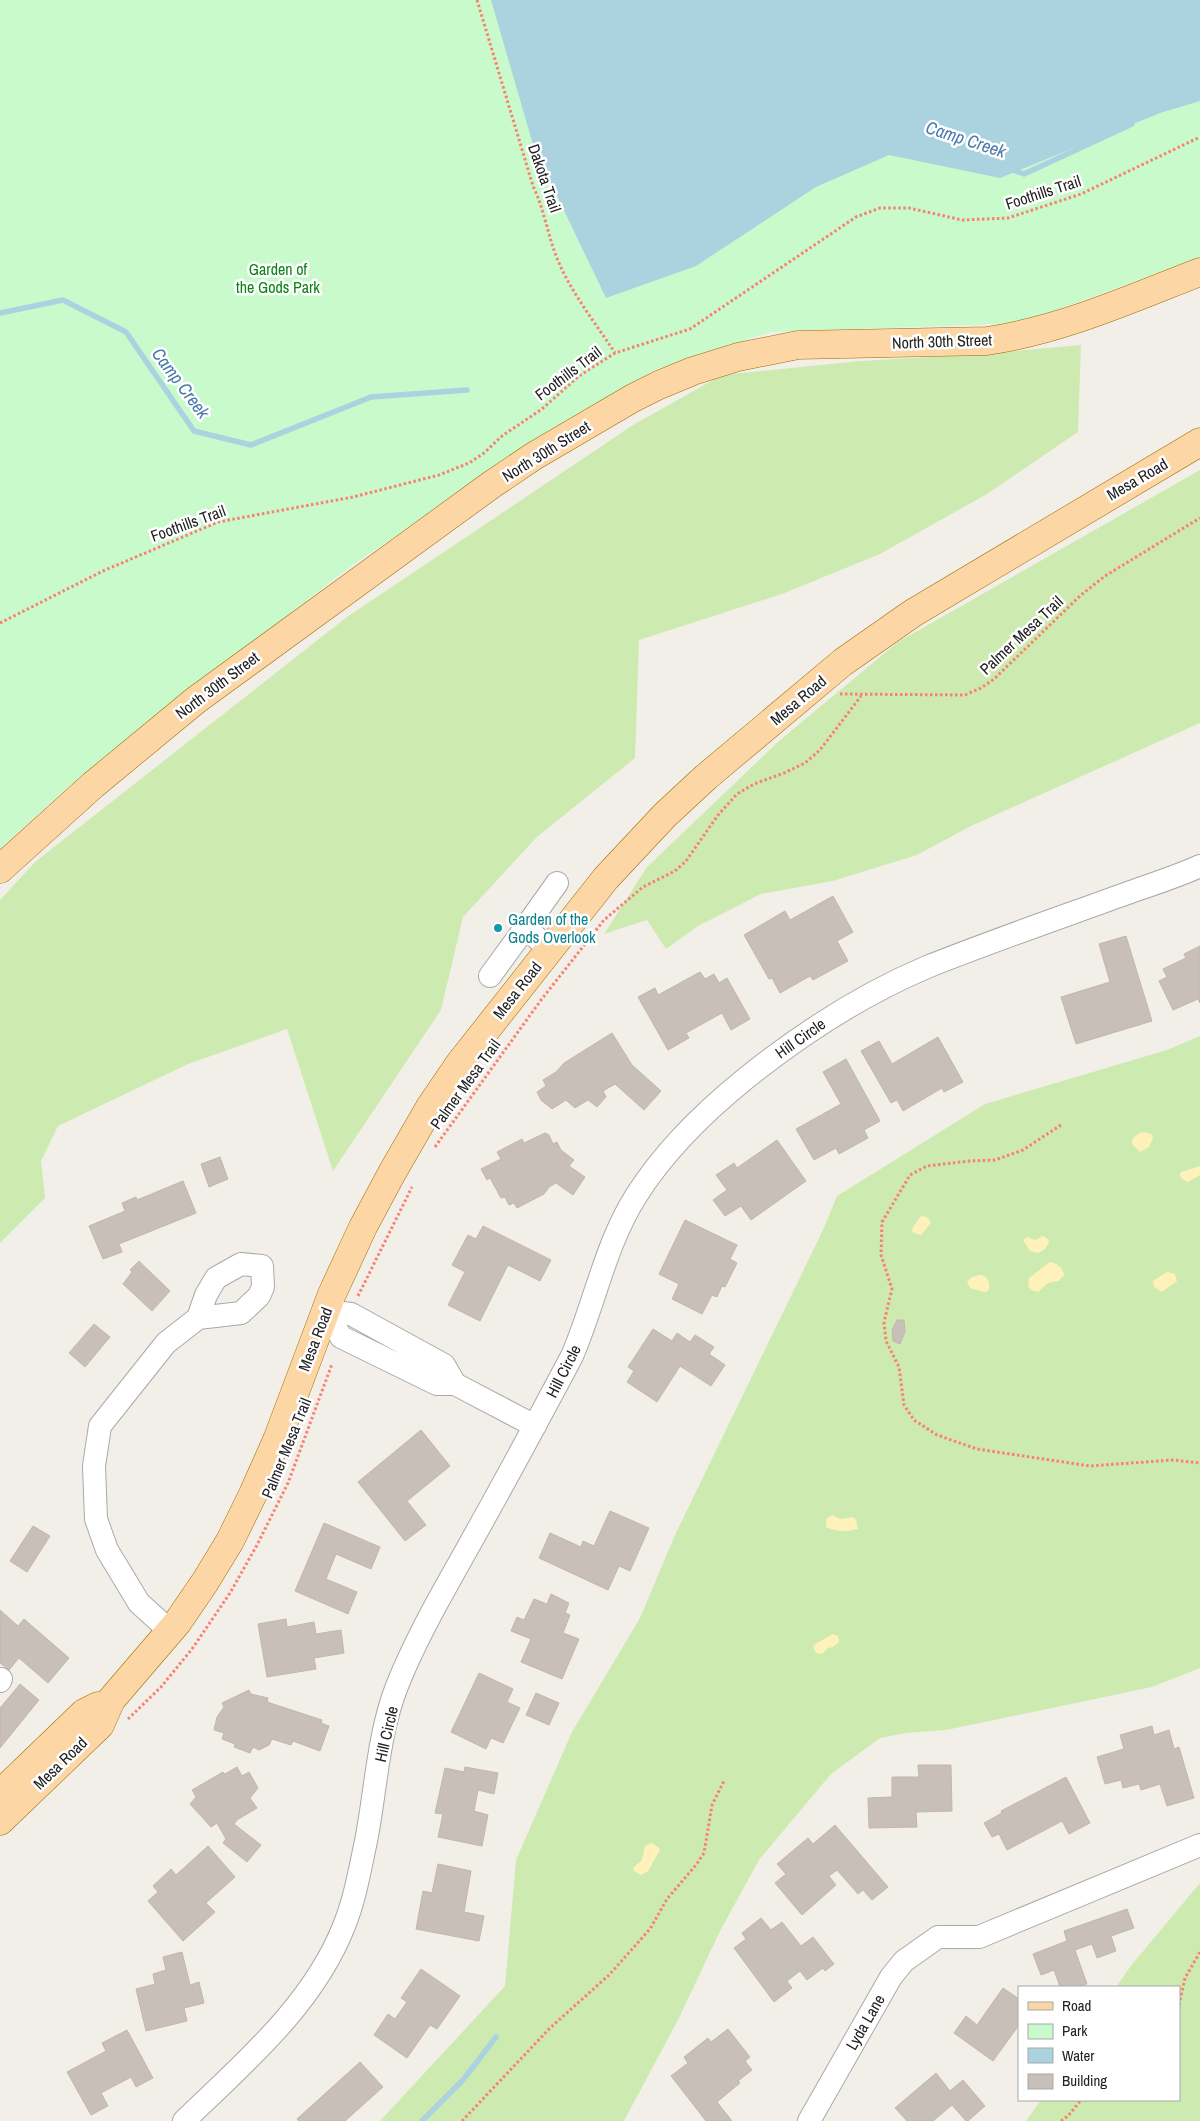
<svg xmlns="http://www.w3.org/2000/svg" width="1200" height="2121" font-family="'Archivo Narrow',sans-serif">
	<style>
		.grass { fill: #cdebb0 }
		.sand { fill: #fff1ba }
		.park { fill: #c8facc }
		.water { fill: #aad3df }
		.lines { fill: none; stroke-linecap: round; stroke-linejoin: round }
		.stream { stroke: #aad3df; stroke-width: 5.5 }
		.building { fill: #c7bfb8; stroke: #c4b6ab }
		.minor-casing { stroke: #a9a9a9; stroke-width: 24 }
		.major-casing { stroke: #a06b00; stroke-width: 29 }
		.path { stroke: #fa8072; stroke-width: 3; stroke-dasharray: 2.5 2.5; stroke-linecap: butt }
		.minor { stroke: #fff; stroke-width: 22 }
		.major { stroke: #fcd6a4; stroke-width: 28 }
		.culture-dot { fill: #0f9aa8; stroke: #fff; stroke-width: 2 }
		.labels { text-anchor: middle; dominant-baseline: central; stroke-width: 5; stroke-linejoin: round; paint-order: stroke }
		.street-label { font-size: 16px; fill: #222; stroke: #fff }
		.park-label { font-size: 16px; fill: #0c8416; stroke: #fff }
		.culture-label { font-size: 16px; fill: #0d838f; stroke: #fff; text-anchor: start }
		.water-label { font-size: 18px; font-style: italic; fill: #4a7aab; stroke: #fff }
	</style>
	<rect width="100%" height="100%" fill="#f2efe9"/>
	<path class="grass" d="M1081 345 1078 432 987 494 880 554 782 594 639 640 635 758 537 837 463 917 441 1010 333 1171 287 1029 188 1064 58 1126 41 1161 45 1198 0 1243V900L35 862 347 617 633 425 722 375 860 361 966 355Z
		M1200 470V723L971 826 917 855 833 881 761 894 698 926 666 949 647 920 604 934 647 867 779 741 898 642Z
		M1200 1036V1668L1152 1687 946 1730 906 1733 880 1738 831 1774 759 1860 720 1931 679 2018 624 2121H380L505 1986 516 1860 572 1732 640 1618 675 1535 823 1230 837 1196 985 1104 1167 1050Z
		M1200 1883V2121H1026L1041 2100H1179V1987H1116L1130 1967Z"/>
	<path class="sand" d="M1143 1132 1151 1134 1153 1138 1149 1147 1140 1152 1132 1144C1132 1137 1137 1134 1143 1132Z
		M1200 1166V1175L1188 1182 1183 1180 1180 1175 1181 1172Z
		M921 1216 927 1217 931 1223 921 1235 912 1232 913 1227Z
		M1043 1236 1048 1239 1049 1243 1044 1250 1038 1253 1030 1251 1023 1240 1027 1237 1035 1240Z
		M1050 1262C1057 1263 1063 1268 1064 1275L1059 1281 1048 1283 1038 1292 1031 1290 1028 1286 1029 1278Z
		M1167 1272 1175 1274 1177 1281 1162 1292 1154 1287 1153 1281Z
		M982 1275C989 1278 991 1284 988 1291L984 1292 970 1288 967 1282C971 1277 975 1275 982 1275Z
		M832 1515 840 1519 853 1517 856 1520 858 1529C847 1532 835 1532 826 1527V1519Z
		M833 1634 838 1636 839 1642 833 1647 828 1648 822 1654 816 1653 813 1647 815 1644Z
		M651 1843 658 1847 660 1850 648 1871 641 1875 634 1871 633 1868 642 1860 645 1846Z"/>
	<path class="park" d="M0 0H1200V257L1022 323 770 332 652 371 554 427 343 572 67 788 0 848Z"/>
	<path class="water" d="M491 0H1200V101L1160 113 1000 178 889 155 816 187 696 266 606 298 534 148Z"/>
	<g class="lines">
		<path class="stream" d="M1010 169 1024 174 1132 124
			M0 313 63 300 126 332 194 431 251 445 371 397 467 390
			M422 2121 463 2080 496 2037"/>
	</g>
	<path class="building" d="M833 896 853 932 837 941 848 961 813 980 810 976 780 993 772 978 769 979 744 935 785 911 790 920Z
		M1126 936 1152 1021 1076 1044 1061 997 1110 982 1099 944Z
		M1200 946V1003L1198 999 1173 1010 1159 981 1167 977 1163 969 1186 958 1184 954Z
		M700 972 705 979 714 974 719 983 727 978 750 1019 731 1030 722 1013 686 1033 689 1038 668 1050 638 997 655 988 658 995Z
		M612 1033 632 1065 661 1091 644 1110 615 1084 603 1091 606 1097 597 1107 588 1100 575 1108 566 1100 552 1109 541 1100 537 1092 546 1086 543 1080 556 1072 564 1063Z
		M938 1037 963 1082 944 1092 942 1088 903 1111 897 1100 891 1103 861 1051 879 1041 892 1064Z
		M846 1059 880 1121 864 1130 868 1138 839 1154 836 1148 814 1160 796 1129 841 1104 823 1072Z
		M545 1133 549 1135 553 1144 557 1142 561 1150 574 1160 569 1166 585 1177 573 1195 556 1183 549 1187 544 1194 517 1208 514 1203 509 1205 505 1197 501 1198 490 1178 487 1180 481 1169 501 1159 497 1152 522 1139 524 1143Z
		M777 1140 806 1181 751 1220 741 1206 725 1216 713 1200 727 1190 716 1175 734 1163 737 1168Z
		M220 1157 228 1179 209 1187 201 1164Z
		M183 1181 196 1213 119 1244 122 1252 103 1259 89 1226 125 1211 122 1203 136 1197 137 1200Z
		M685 1220 737 1245 730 1259 737 1263 725 1287 722 1286 717 1297 712 1295 702 1314 672 1299 679 1284 659 1274Z
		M483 1226 551 1260 540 1281 508 1265 480 1321 448 1305 465 1272 452 1265 468 1235 476 1239Z
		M139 1261 170 1291 152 1311 123 1284 132 1272 130 1270Z
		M897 1320H904L905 1332 900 1344 893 1341 892 1330Z
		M94 1324 110 1337 85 1367 69 1353Z
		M653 1329 672 1341 677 1333 690 1342 695 1335 714 1347 709 1354 725 1365 711 1386 680 1366 657 1402 627 1382 634 1371 628 1367Z
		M421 1430 450 1466 407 1501 426 1525 405 1541 358 1482Z
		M610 1511 649 1528 630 1571 619 1566 608 1590 539 1558 550 1533 581 1547 583 1541 594 1546Z
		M324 1523 380 1547 371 1569 336 1554 326 1579 357 1592 348 1614 295 1591Z
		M33 1526 50 1536 27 1572 10 1561Z
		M551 1594 569 1603 565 1613 570 1615 563 1633 579 1639 562 1679 521 1662 531 1639 511 1631 517 1617 524 1620 534 1599 547 1604Z
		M0 1610 18 1626 24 1619 69 1658 48 1683 19 1658 9 1670 0 1663Z
		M286 1619 287 1627 314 1622 316 1634 341 1630 344 1653 314 1658 316 1669 267 1677 258 1624Z
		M479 1673 513 1689 507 1702 520 1708 503 1743 491 1738 486 1749 451 1732Z
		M20 1684 39 1700 0 1748V1708Z
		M249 1690 251 1694 268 1698 267 1702 322 1720 321 1723 329 1726 320 1751 293 1741 291 1745 272 1739 269 1745 259 1750 253 1747 250 1753 234 1747 235 1744 222 1739 224 1733 214 1730 217 1717 224 1707 222 1703Z
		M536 1693 559 1703 549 1725 526 1715Z
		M1152 1726 1154 1735 1169 1730 1174 1749 1179 1747 1194 1798 1167 1806 1160 1784 1141 1790 1139 1784 1123 1788 1121 1780 1105 1784 1097 1757 1124 1749 1120 1735Z
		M918 1765H951L952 1811 916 1812 917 1827 869 1828 868 1798 892 1797V1777H919Z
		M237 1767 242 1776 249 1772 258 1788 250 1798 257 1808 237 1820 234 1824 261 1845 247 1862 223 1843 226 1839 217 1823 211 1827 190 1804 196 1797 192 1790 223 1772 225 1774Z
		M465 1767 498 1773 494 1794 478 1790 474 1811 488 1815 482 1846 438 1837 443 1814 435 1813 445 1768 464 1772Z
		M1066 1777 1090 1823 1069 1834 1062 1821 1007 1850 999 1834 992 1837 984 1823 1002 1813 1001 1811Z
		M835 1825 888 1887 872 1900 863 1890 858 1894 837 1870 829 1876 836 1885 802 1915 775 1883 786 1874 777 1864 808 1838 813 1844Z
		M208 1846 235 1877 206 1903 215 1912 183 1941 148 1901 158 1892 153 1886 171 1869 176 1875Z
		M438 1864 471 1871 464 1912 484 1916 479 1941 416 1929 423 1891 432 1893Z
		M1127 1909 1134 1928 1111 1936 1116 1951 1097 1958 1092 1944 1075 1950 1087 1984 1077 1987H1060L1054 1970 1041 1975 1033 1954 1067 1941 1064 1931Z
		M761 1918 771 1930 782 1922 801 1946 813 1937 834 1964 825 1971 823 1968 807 1980 800 1971 787 1981 792 1988 774 2002 734 1948 746 1939 742 1933Z
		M182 1952 190 1985 199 1982 204 2003 184 2008 187 2021 146 2031 136 1989 155 1984 153 1974 166 1970 163 1957Z
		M421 1969 460 1996 437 2029 430 2025 407 2058 374 2035 388 2014 395 2019 407 2002 401 1998Z
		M1003 1988 1019 1999V2025L993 2061 954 2033 966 2016 977 2025Z
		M728 2029 750 2057 745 2061 752 2070 738 2081 740 2083 717 2102 732 2121H706L671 2076 688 2063 684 2057 708 2038 711 2042Z
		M127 2030 153 2078 136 2087 131 2077 101 2093 108 2106 91 2115 67 2072 106 2051 102 2043Z
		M360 2062 383 2087 345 2121H299L297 2119Z
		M936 2073 950 2091 963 2080 985 2106 968 2121H966L952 2105 933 2121H907L895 2108Z"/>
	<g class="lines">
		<defs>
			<path id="minor" d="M550 949 525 928 557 883
				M490 976 525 928
				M326 1311 351 1314 444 1365 455 1384 535 1426
				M326 1311 341 1337 437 1384H455
				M170 1631 139 1603 107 1550 96 1519 94 1466 100 1426 166 1343 198 1318 206 1295 216 1278 241 1264 262 1266 263 1287 259 1296 241 1313 198 1318
				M0 1681 1 1679
				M184 2121C244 2063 313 2005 344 1926 355 1899 360 1869 366 1841 376 1790 378 1734 397 1686 416 1638 442 1594 467 1549 503 1485 538 1420 572 1356 595 1303 605 1245 636 1196 665 1150 703 1113 745 1079 801 1034 861 995 927 967 992 941 1059 918 1125 894 1150 885 1176 877 1200 866
				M809 2121 891 1977 904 1961 938 1937H979L1200 1845"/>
			<path id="major" d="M0 869 93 785 196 700 491 485 534 456 633 398 659 385 693 371 738 357 798 345 987 341C1062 330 1130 299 1200 272
				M0 1794 84 1713 98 1706
				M0 1821 100 1725 111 1700 177 1623 205 1582 230 1541 253 1494 277 1440 332 1294 363 1227 393 1171 430 1107 460 1063 606 878 665 815 706 777 843 662 913 613 1200 442"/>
		</defs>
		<use href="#minor" class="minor-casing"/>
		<use href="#major" class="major-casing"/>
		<path class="path" d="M477 0 533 186C545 211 548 238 559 263 573 295 596 324 615 353
			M0 623 103 571 218 522 353 497 439 475 469 463 484 453 502 436 542 409 579 376 615 353 690 329 856 217 880 208H909L962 220 1008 218 1081 194 1200 137
			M840 694 965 695 981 688 994 679 1081 595 1105 576 1200 518
			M1061 1125 1023 1150 995 1160 969 1161 927 1166 910 1175 882 1222 881 1255 892 1289 884 1322 886 1341 899 1367 904 1405 914 1420 937 1435 977 1449 1090 1466 1173 1460 1200 1463
			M435 1147 541 1000 604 920 643 887 675 871 686 861 718 815 737 794 754 784 784 773 805 763 820 750 861 696
			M358 1296 412 1187
			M128 1719 161 1687 192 1649 230 1593 257 1545 288 1483 332 1364
			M1179 2005 1185 1978 1200 1952
			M462 2121 550 2028 609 1975 650 1929 667 1899 696 1865 704 1853 712 1805 724 1781
			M1061 2121 1068 2116 1081 2100"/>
		<use href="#minor" class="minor"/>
		<use href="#major" class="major"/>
	</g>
	<circle class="culture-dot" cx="498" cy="928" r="5"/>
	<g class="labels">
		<g class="street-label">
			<text transform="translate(545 178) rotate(71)">Dakota Trail</text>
			<text transform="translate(1043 192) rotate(-18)">Foothills Trail</text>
			<text transform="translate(942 341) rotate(-2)">North 30th Street</text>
			<text transform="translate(568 373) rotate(-37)">Foothills Trail</text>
			<text transform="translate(546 451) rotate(-32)">North 30th Street</text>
			<text transform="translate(1137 479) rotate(-30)">Mesa Road</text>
			<text transform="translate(188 523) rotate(-20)">Foothills Trail</text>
			<text transform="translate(1021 635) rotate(-43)">Palmer Mesa Trail</text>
			<text transform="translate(217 685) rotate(-37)">North 30th Street</text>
			<text transform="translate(798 700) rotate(-40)">Mesa Road</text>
			<text transform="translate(517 990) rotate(-52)">Mesa Road</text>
			<text transform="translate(800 1038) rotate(-35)">Hill Circle</text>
			<text transform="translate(465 1084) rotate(-54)">Palmer Mesa Trail</text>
			<text transform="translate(315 1339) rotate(-69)">Mesa Road</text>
			<text transform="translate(563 1371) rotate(-63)">Hill Circle</text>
			<text transform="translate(286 1448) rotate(-68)">Palmer Mesa Trail</text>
			<text transform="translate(386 1734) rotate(-77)">Hill Circle</text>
			<text transform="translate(60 1763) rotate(-44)">Mesa Road</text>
			<text transform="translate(865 2022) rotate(-60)">Lyda Lane</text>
		</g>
		<g class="park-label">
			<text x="278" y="269">Garden of<tspan x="278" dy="18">the Gods Park</tspan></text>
		</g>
		<g class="culture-label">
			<text x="508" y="919">Garden of the<tspan x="508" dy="18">Gods Overlook</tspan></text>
		</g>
		<g class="water-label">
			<text transform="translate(966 139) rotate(18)">Camp Creek</text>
			<text transform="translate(181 383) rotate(53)">Camp Creek</text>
		</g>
	</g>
	<rect x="1018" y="1986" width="162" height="115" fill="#ffffff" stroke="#a7a7a7"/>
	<rect x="1028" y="2002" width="25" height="8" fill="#fcd6a4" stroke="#a7a7a7"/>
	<text x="1062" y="2011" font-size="15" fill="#222222">Road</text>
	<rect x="1028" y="2024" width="25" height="15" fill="#c8facc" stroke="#a7a7a7"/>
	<text x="1062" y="2036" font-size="15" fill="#222222">Park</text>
	<rect x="1028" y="2048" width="25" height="15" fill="#aad3df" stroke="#a7a7a7"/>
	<text x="1062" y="2061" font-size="15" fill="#222222">Water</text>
	<rect x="1028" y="2074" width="25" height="15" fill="#c7bfb8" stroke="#a7a7a7"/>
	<text x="1062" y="2086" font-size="15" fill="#222222">Building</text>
</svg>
